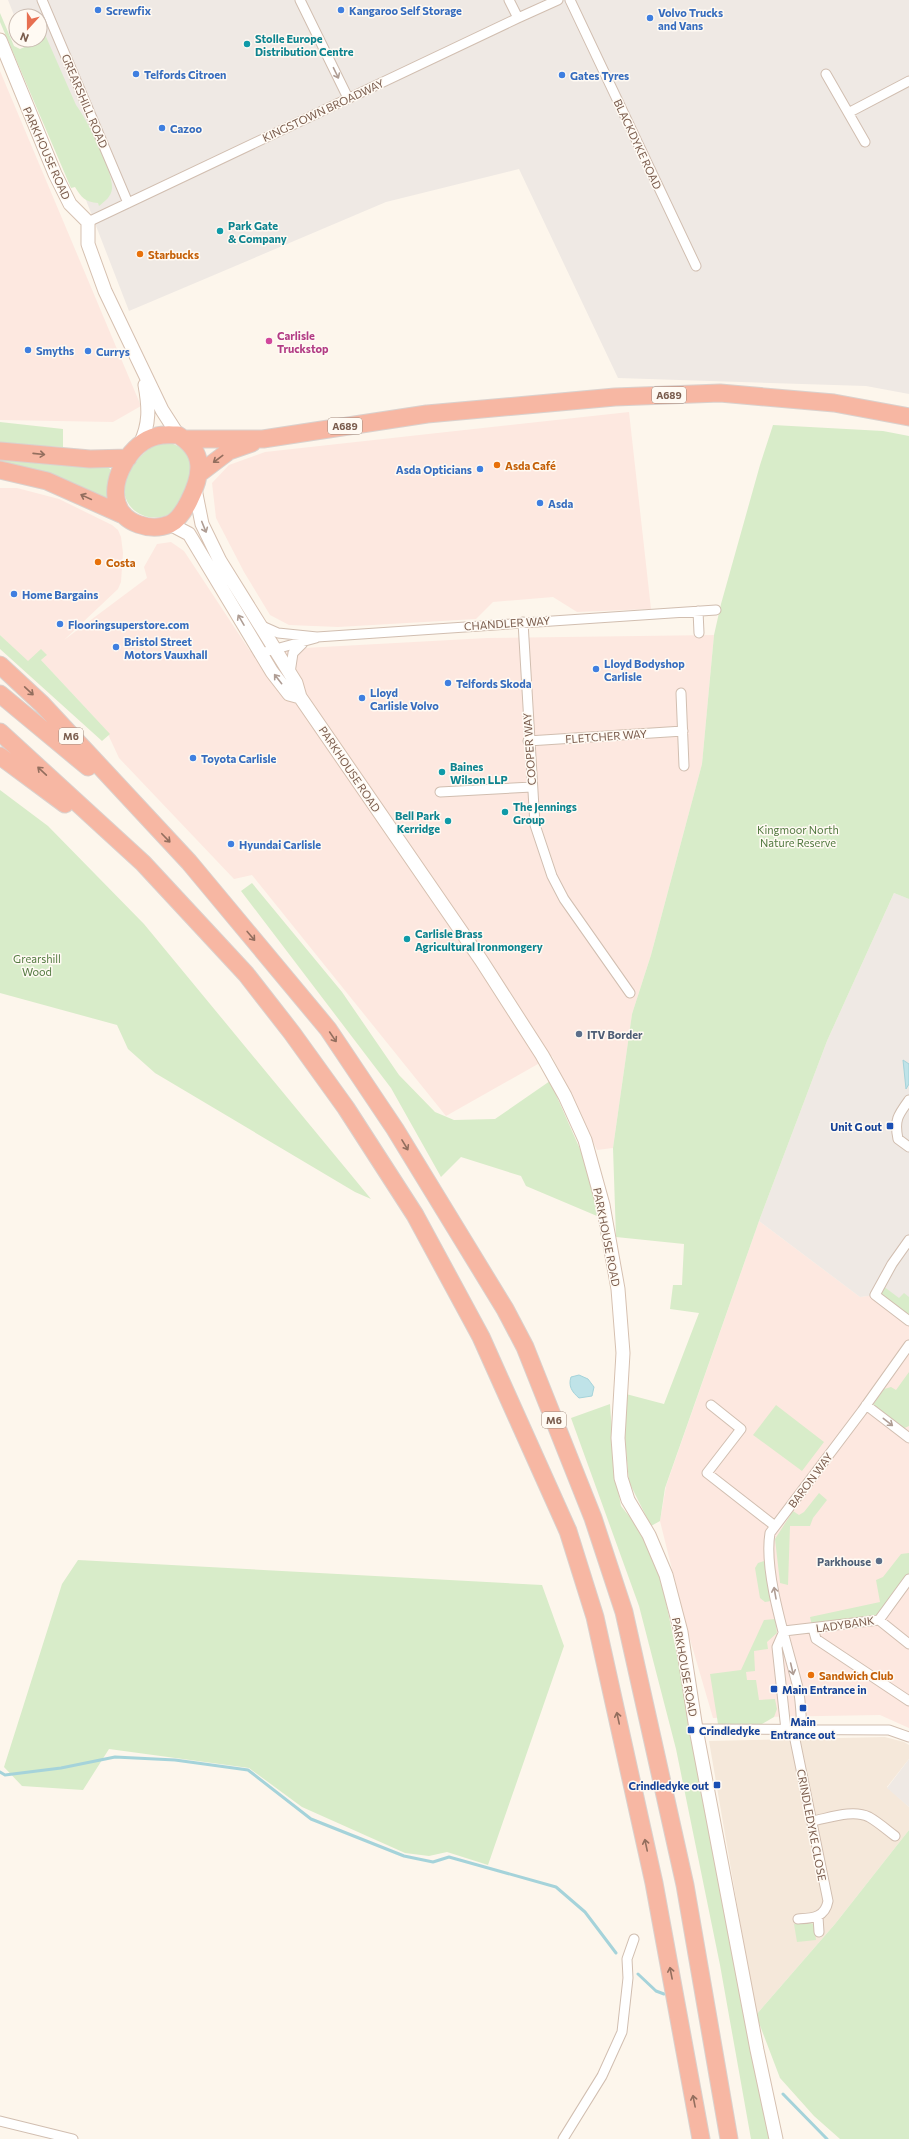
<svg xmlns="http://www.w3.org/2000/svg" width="909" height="2139" font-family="Commissioner,sans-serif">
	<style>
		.residential { fill: #f5e8da }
		.commercial { fill: #fde8e0 }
		.industrial { fill: #efe9e4 }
		.green { fill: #d8ecc9 }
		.water { fill: #bfe3e8; stroke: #a5d3da }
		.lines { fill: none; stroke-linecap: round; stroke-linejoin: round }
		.stream { stroke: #a5d3da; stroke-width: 3 }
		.street-casing { stroke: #d1beb0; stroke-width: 11 }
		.secondary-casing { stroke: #d6c0b0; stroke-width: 15 }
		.highway-casing { stroke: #dad1cd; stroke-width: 19 }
		.street { stroke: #fff; stroke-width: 9 }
		.secondary { stroke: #fff; stroke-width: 13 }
		.highway { stroke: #f7b7a3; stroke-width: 17 }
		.oneway { stroke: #af9d94 }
		.oneway2 { stroke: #936e5e }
		.shop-dot { fill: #3f7fe0; stroke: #fffaf3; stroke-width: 1.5 }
		.culture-dot { fill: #0f9aa8; stroke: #fffaf3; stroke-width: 1.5 }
		.food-dot { fill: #e8710a; stroke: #fffaf3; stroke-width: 1.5 }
		.hotel-dot { fill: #d1479c; stroke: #fffaf3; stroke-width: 1.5 }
		.service-dot { fill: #5c6f8a; stroke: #fffaf3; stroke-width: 1.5 }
		.transit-dot { fill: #1a4fb4; stroke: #fffaf3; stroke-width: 1.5 }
		.labels { text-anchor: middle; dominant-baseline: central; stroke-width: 3; stroke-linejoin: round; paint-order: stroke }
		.shield { fill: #fffaf3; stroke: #a28b7f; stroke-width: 1 }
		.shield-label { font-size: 10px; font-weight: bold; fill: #7a5c4d }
		.shop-label { font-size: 11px; font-weight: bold; fill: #366cbe; stroke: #fffaf3; text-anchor: start }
		.culture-label { font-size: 11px; font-weight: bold; fill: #0d838f; stroke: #fffaf3; text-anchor: start }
		.street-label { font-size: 11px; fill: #7a5c4d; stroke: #fffaf3 }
		.food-label { font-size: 11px; font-weight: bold; fill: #c56008; stroke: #fffaf3; text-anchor: start }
		.hotel-label { font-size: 11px; font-weight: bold; fill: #b23c85; stroke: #fffaf3; text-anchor: start }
		.park-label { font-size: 11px; fill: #537a41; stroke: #fffaf3 }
		.service-label { font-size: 11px; font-weight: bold; fill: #4e5e75; stroke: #fffaf3; text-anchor: start }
		.transit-label { font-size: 11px; font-weight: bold; fill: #164399; stroke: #fffaf3; text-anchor: end }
	</style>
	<rect width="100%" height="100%" fill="#fdf6ec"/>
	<path class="residential" d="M885 1737 904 1742 909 1745V1759L887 1787 909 1807V1830L835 1924 756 2015 709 1741Z"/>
	<path class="commercial" d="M0 71 141 406 113 422 0 420Z
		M629 412 651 609 577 612 553 597 493 602 476 619 338 627 289 625 270 615 244 572 216 518 212 483 229 465 265 452Z
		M0 488H17L59 499 112 525 118 530 121 537 123 553 121 582 118 589 64 640 147 578 144 567 157 544 171 542 184 551 250 651 487 638 714 635 702 764 651 955 632 1014 613 1148 597 1150 552 1056 446 1116 252 875 234 879 119 758 106 730 41 660 47 655 28 662 0 635Z
		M759 1221 860 1297 875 1295 909 1321V1728L880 1715 713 1718 687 1629 660 1521 666 1486Z"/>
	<path class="industrial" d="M8 0H909V394L866 386 618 378 519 169 386 202 129 311 24 40H40V16H16V20Z
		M894 893 909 899V1321L875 1295 860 1297 759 1221 827 1041Z
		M909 1759V1807L887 1788Z"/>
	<path class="green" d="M0 13 14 46 20 49 40 40 42 33 40 23 76 105C87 119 114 173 112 189 111 197 105 201 99 206L98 203C85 202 81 197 75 187L71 188 0 22Z
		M0 422 63 429V447L0 444Z
		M773 425 883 431 909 436V899L894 893 827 1041 759 1221 665 1488 660 1521 651 1526 629 1482 625 1438 626 1394 664 1404 699 1313 670 1309 673 1285H682L684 1244 616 1237 613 1148 632 1014 651 955 702 764 714 635 721 604 760 465Z
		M169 442C175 445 182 447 187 453 196 464 187 494 180 505 167 522 142 521 130 506 115 487 133 461 149 449 155 444 162 443 169 442Z
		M0 455 108 467 111 470C108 479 111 493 106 500L0 463Z
		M0 635 28 661 41 649 47 655 41 660 110 734 102 741 0 649Z
		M0 790 48 826 144 924 371 1199 355 1192 155 1073 128 1049 117 1025 0 993Z
		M252 883 342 992 399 1075 435 1112 454 1120 495 1119 550 1081 587 1165 597 1216 526 1186 521 1176 461 1157 441 1177 391 1088 241 891Z
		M883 1286 899 1298 904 1293 909 1297V1319L881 1296Z
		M909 1372V1426L900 1430 877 1411 873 1405 884 1389 891 1387 896 1390Z
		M610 1404 615 1475 621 1506 645 1536 663 1588 684 1689 733 1959 769 2139H751L720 1965 676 1749 639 1606 571 1418Z
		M776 1405 824 1442 802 1471 753 1435Z
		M819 1493 827 1500 813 1518 810 1526H790L788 1585 780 1583 775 1539 793 1511 799 1515 804 1512Z
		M909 1553V1573L876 1617 812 1626 810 1617 880 1602 876 1580 883 1577 901 1554Z
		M78 1560 542 1585 564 1646 488 1865 447 1852 429 1856 405 1853 302 1807 249 1768 109 1749 83 1790 22 1786 4 1767 62 1584Z
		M764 1561 768 1564 773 1597 771 1601 765 1602 760 1598 755 1568 758 1563Z
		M775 1619 777 1633 767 1642 768 1649 754 1651 755 1671 746 1672 747 1680H756L759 1700 775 1699 777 1709 774 1717 762 1724H718L710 1674 741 1670 764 1620Z
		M909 1830V2139H840L814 2116 780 2078 756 2015 835 1924Z
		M805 1922 814 1924 816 1940 797 1942 794 1924Z"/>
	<path class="water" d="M903 1060 909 1064V1084L906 1089Z
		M579 1375 588 1379 594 1387 592 1396 579 1398C572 1392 568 1386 571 1377Z"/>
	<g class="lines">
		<path class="stream" d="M0 1772 5 1775 61 1768 115 1757 175 1760 248 1770 311 1819 404 1856 433 1862 449 1857 556 1887 585 1912 616 1953
			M638 1974 656 1991 664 1994
			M783 2094 827 2139"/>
		<defs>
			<path id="street" d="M42 0 128 203
				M300 0 348 98
				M509 0 518 18
				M570 0 696 266
				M826 74 865 142
				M850 112 909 81
				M88 222 518 18 558 0
				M698 611 699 633
				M523 622 535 825 552 876 564 899 630 993
				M260 625 278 633 317 637 716 610
				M261 653 316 638
				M290 673 293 653 303 643
				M681 693 684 766
				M528 741 683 731
				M440 792 532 787
				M909 1100C898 1115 894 1120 898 1139L909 1147
				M909 1240 892 1264 875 1295 909 1321
				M711 1405 741 1429 707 1473 775 1526
				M866 1405 909 1438
				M879 1620 909 1644
				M813 1628 816 1639 909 1701
				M784 1631 879 1620 909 1579
				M784 1631 777 1647 786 1730
				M696 1729 889 1730 909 1737
				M793 1730 828 1901C825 1918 812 1918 798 1919
				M802 1730C801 1717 801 1701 798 1688 788 1646 763 1574 770 1533L862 1411 909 1345
				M813 1821C829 1818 853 1809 869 1817 878 1822 887 1830 895 1836
				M818 1917 819 1932
				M0 2121 73 2139
				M563 2139 602 2076 622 2032 628 1978 627 1959 634 1939"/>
			<path id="secondary" d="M0 40 55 174 70 204 88 222V244L105 291 162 410 178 435
				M140 444C150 424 149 407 145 385
				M195 489 202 524 220 561 296 683 300 697 481 960 542 1055 565 1096 585 1140 603 1205 618 1289 623 1353 618 1438 621 1478 628 1500 649 1535 666 1575 681 1632 696 1729 757 2050 776 2139
				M170 524 189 534 272 672 289 694 300 697"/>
			<path id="highway" d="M178 435C206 452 202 475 189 501 185 509 179 520 170 524 151 532 123 524 117 503 110 478 131 442 157 436 164 434 171 435 178 435Z
				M185 439H263L427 414 615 397 720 393 834 403 909 417
				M0 451 90 459 128 458
				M0 470 47 481 121 514
				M200 473 229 451 252 443
				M0 665 42 704 189 862 328 1029 395 1129 505 1309 525 1347 593 1518 624 1612 685 1885 729 2139
				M0 694 88 767
				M0 732 143 863 246 974 292 1033 346 1108 415 1215 481 1337 568 1531 595 1617 654 1883 701 2139
				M0 756 65 804"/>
		</defs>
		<use href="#street" class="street-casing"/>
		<use href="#secondary" class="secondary-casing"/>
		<use href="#highway" class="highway-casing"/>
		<use href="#street" class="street"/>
		<use href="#secondary" class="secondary"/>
		<use href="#highway" class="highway"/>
	</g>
	<defs><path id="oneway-shaft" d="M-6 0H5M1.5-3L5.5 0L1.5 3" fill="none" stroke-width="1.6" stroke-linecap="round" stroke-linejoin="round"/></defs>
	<g class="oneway">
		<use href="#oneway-shaft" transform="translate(336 73) rotate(64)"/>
		<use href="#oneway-shaft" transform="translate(204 527) rotate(68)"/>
		<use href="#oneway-shaft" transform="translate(241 620) rotate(-120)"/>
		<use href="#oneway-shaft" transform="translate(278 679) rotate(-128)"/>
		<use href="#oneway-shaft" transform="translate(888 1422) rotate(38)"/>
		<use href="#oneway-shaft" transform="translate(775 1593) rotate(-100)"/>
		<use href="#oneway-shaft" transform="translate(792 1669) rotate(77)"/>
	</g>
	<g class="oneway2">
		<use href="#oneway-shaft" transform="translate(39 454) rotate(6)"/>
		<use href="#oneway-shaft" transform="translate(218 459) rotate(143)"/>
		<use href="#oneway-shaft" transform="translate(86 497) rotate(-155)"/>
		<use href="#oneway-shaft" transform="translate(29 691) rotate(43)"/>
		<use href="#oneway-shaft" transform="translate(42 771) rotate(-137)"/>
		<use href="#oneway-shaft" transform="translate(166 838) rotate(46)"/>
		<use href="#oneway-shaft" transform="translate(251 936) rotate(50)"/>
		<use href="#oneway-shaft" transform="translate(333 1037) rotate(56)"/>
		<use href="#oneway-shaft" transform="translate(405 1145) rotate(59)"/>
		<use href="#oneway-shaft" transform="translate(618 1718) rotate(-102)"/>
		<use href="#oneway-shaft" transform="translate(646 1845) rotate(-102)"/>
		<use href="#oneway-shaft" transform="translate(671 1973) rotate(-101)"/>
		<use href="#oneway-shaft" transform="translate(694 2101) rotate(-101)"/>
	</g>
	<g class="shop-dot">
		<circle cx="98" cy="10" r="4"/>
		<circle cx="341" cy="10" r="4"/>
		<circle cx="650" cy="18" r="4"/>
		<circle cx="136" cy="74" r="4"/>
		<circle cx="562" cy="75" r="4"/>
		<circle cx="162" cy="128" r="4"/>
		<circle cx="28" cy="350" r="4"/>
		<circle cx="88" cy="351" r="4"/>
		<circle cx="480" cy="469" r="4"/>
		<circle cx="540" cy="503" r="4"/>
		<circle cx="14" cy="594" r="4"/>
		<circle cx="60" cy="624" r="4"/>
		<circle cx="116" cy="647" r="4"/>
		<circle cx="596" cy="669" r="4"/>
		<circle cx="448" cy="683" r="4"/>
		<circle cx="362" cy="698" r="4"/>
		<circle cx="193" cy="758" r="4"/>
		<circle cx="231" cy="844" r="4"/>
	</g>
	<g class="culture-dot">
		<circle cx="247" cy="44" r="4"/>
		<circle cx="220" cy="231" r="4"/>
		<circle cx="442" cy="772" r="4"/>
		<circle cx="505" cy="812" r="4"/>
		<circle cx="448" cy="821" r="4"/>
		<circle cx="407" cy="939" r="4"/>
	</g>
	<g class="food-dot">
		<circle cx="140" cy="254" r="4"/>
		<circle cx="497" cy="465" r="4"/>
		<circle cx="98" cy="562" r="4"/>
		<circle cx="811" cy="1675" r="4"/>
	</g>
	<circle class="hotel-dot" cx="269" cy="341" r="4"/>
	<g class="service-dot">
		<circle cx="579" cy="1034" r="4"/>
		<circle cx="879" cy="1561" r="4"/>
	</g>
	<g class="transit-dot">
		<rect x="886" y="1122" width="8" height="8" rx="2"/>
		<rect x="770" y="1685" width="8" height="8" rx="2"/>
		<rect x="799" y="1704" width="8" height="8" rx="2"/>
		<rect x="687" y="1726" width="8" height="8" rx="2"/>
		<rect x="713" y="1781" width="8" height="8" rx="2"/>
	</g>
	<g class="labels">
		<g class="shield">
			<rect x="652" y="387" width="34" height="16" rx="3"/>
			<rect x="328" y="418" width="34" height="16" rx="3"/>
			<rect x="59" y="728" width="24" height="16" rx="3"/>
			<rect x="542" y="1412" width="24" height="16" rx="3"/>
		</g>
		<g class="shield-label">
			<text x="669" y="395">A689</text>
			<text x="345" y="426">A689</text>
			<text x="71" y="736">M6</text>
			<text x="554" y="1420">M6</text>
		</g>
		<g class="shop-label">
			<text x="106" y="10">Screwfix</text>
			<text x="349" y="10">Kangaroo Self Storage</text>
			<text x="658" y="12">Volvo Trucks<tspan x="658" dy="13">and Vans</tspan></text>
			<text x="144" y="74">Telfords Citroen</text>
			<text x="570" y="75">Gates Tyres</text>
			<text x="170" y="128">Cazoo</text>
			<text x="36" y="350">Smyths</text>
			<text x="96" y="351">Currys</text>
			<text x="472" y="469" text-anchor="end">Asda Opticians</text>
			<text x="548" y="503">Asda</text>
			<text x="22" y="594">Home Bargains</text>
			<text x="68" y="624">Flooringsuperstore.com</text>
			<text x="124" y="641">Bristol Street<tspan x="124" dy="13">Motors Vauxhall</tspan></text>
			<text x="604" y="663">Lloyd Bodyshop<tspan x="604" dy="13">Carlisle</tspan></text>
			<text x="456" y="683">Telfords Skoda</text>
			<text x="370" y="692">Lloyd<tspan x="370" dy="13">Carlisle Volvo</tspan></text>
			<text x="201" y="758">Toyota Carlisle</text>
			<text x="239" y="844">Hyundai Carlisle</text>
		</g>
		<g class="culture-label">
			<text x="255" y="38">Stolle Europe<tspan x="255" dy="13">Distribution Centre</tspan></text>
			<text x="228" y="225">Park Gate<tspan x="228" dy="13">&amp; Company</tspan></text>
			<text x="450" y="766">Baines<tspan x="450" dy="13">Wilson LLP</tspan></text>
			<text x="513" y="806">The Jennings<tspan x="513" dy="13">Group</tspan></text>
			<text x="440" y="815" text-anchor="end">Bell Park<tspan x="440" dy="13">Kerridge</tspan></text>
			<text x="415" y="933">Carlisle Brass<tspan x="415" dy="13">Agricultural Ironmongery</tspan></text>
		</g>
		<g class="street-label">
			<text transform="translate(85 101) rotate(67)">GREARSHILL ROAD</text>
			<text transform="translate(323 110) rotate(-25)">KINGSTOWN BROADWAY</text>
			<text transform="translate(638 144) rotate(65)">BLACKDYKE ROAD</text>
			<text transform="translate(47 153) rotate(66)">PARKHOUSE ROAD</text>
			<text transform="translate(507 623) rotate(-4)">CHANDLER WAY</text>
			<text transform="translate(606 736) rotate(-4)">FLETCHER WAY</text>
			<text transform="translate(529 749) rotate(-94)">COOPER WAY</text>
			<text transform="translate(350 769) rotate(56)">PARKHOUSE ROAD</text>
			<text transform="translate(607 1237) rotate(79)">PARKHOUSE ROAD</text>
			<text transform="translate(810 1480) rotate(-53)">BARON WAY</text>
			<text transform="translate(845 1624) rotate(-8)">LADYBANK</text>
			<text transform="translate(685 1667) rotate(80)">PARKHOUSE ROAD</text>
			<text transform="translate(812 1825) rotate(79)">CRINDLEDYKE CLOSE</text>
		</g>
		<g class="food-label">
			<text x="148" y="254">Starbucks</text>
			<text x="505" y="465">Asda Café</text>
			<text x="106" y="562">Costa</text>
			<text x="819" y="1675">Sandwich Club</text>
		</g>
		<g class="hotel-label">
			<text x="277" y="335">Carlisle<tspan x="277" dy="13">Truckstop</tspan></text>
		</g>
		<g class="park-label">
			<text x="798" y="829">Kingmoor North<tspan x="798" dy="13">Nature Reserve</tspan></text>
			<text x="37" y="958">Grearshill<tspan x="37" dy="13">Wood</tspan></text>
		</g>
		<g class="service-label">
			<text x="587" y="1034">ITV Border</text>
			<text x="871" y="1561" text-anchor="end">Parkhouse</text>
		</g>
		<g class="transit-label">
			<text x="882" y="1126">Unit G out</text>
			<text x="782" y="1689" text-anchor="start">Main Entrance in</text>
			<text x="803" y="1721" text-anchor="middle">Main<tspan x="803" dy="13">Entrance out</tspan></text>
			<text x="699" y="1730" text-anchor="start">Crindledyke</text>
			<text x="709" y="1785">Crindledyke out</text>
		</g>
	</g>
	<g transform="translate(28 28) rotate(201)"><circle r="19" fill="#fffaf3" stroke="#cabbb1"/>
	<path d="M0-3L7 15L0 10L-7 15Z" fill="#e76f51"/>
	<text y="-6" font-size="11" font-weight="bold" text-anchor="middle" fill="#7a5c4d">N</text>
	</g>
</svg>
